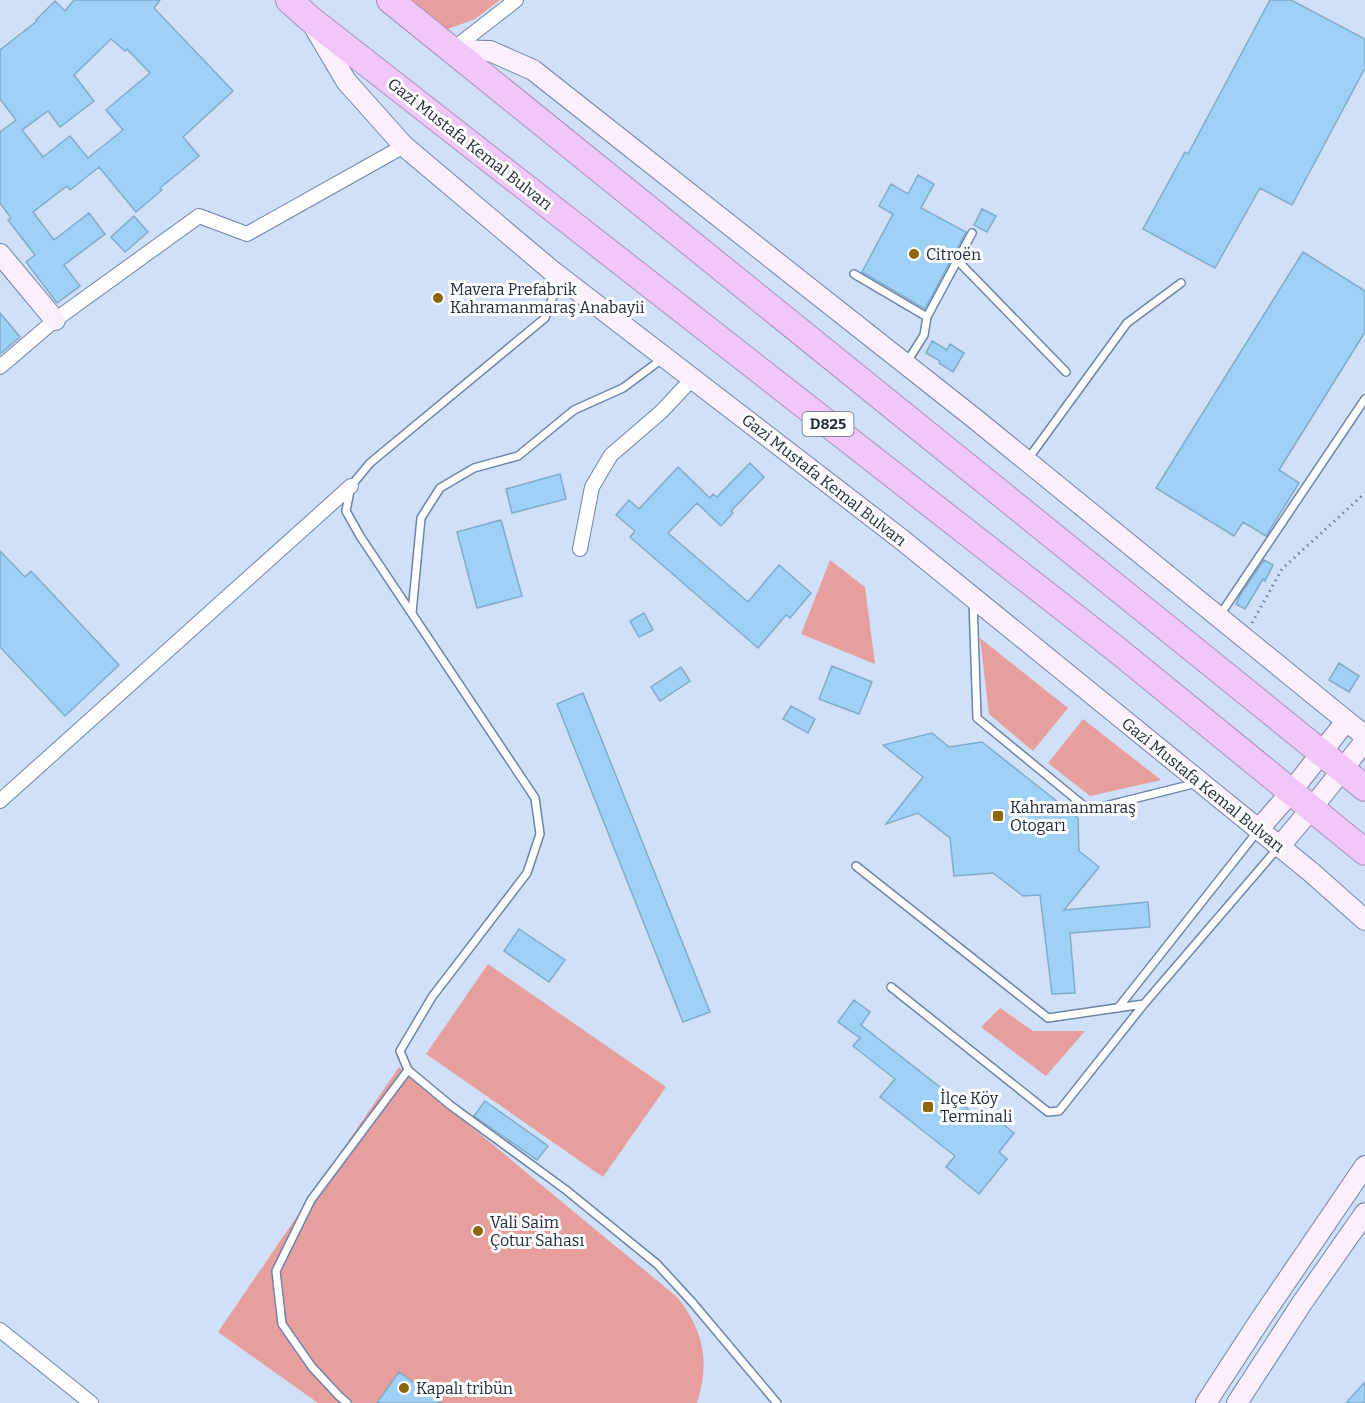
<svg xmlns="http://www.w3.org/2000/svg" width="1365" height="1403" font-family="Bitter,serif">
	<style>
		.green { fill: #e69f9d }
		.building { fill: #9fd1f7; stroke: #80aac9; stroke-width: 1.5; fill-rule: evenodd }
		.lines { fill: none; stroke-linecap: round; stroke-linejoin: round }
		.lane-casing { stroke: #6d83a9; stroke-width: 10 }
		.street-casing { stroke: #6d83a9; stroke-width: 16 }
		.secondary-casing { stroke: #6d83a9; stroke-width: 22 }
		.highway-casing { stroke: #a890b6; stroke-width: 28 }
		.path { stroke: #717d91; stroke-width: 3; stroke-dasharray: 1.5 4.5; stroke-linecap: butt }
		.lane { stroke: #fff; stroke-width: 7 }
		.street { stroke: #fff; stroke-width: 14 }
		.secondary { stroke: #fbeefd; stroke-width: 20 }
		.highway { stroke: #f1c6f9; stroke-width: 26 }
		.poi-dot { fill: #8e660b; stroke: #fff; stroke-width: 2 }
		.labels { text-anchor: middle; dominant-baseline: central; stroke-width: 6; stroke-linejoin: round; paint-order: stroke }
		.shield { fill: #fff; stroke: #646b75; stroke-width: 1.5 }
		.shield-label { font-size: 15px; font-weight: bold; fill: #212b3a }
		.street-label { font-size: 16px; fill: #212b3a; stroke: #fff }
		.poi-label { font-size: 16px; fill: #212b3a; stroke: #fff; text-anchor: start }
	</style>
	<rect width="100%" height="100%" fill="#d1e0f9"/>
	<path class="green" d="M399 0H500L475 19 440 32Z
		M830 560 865 587 875 664 801 634Z
		M980 638 1068 708 1033 751 989 714Z
		M1083 719 1161 780 1090 796 1048 763Z
		M488 964 666 1087 603 1177 426 1054Z
		M1000 1008 1033 1031H1085L1046 1076 981 1027Z
		M399 1067 677 1297C704 1330 710 1363 697 1403H318L218 1332Z"/>
	<path class="building" d="M74 0H160L154 8 233 91 183 137 199 156 160 188 162 190 136 212 99 167 70 190 67 186 33 212 54 240 89 213 105 234 64 265 80 286 57 303 26 262 35 255 8 220 11 218 0 203V132L16 120 0 99V50L37 21 36 20 55 1 65 11ZM111 39 125 51 127 49 150 73 106 110 123 130 88 158 70 136 43 157 22 130 48 111 60 127 94 101 74 75Z
		M1270 0H1291L1365 39V68L1292 205 1260 188 1215 268 1143 229 1185 152 1188 154Z
		M918 175 934 184 921 208 966 232 925 309 862 272 893 214 879 206 891 184 908 194Z
		M982 209 996 216 987 232 974 225Z
		M134 216 148 232 125 252 111 237Z
		M1303 252 1365 291V332L1279 470 1299 483 1266 536 1243 522 1234 536 1156 488Z
		M0 313 20 337 0 354Z
		M932 341 947 350 950 344 964 353 953 372 939 363 940 361 926 353Z
		M750 463 764 477 731 511 733 513 721 526 697 503 668 533 748 602 779 565 811 593 790 618 786 615 758 648 630 537 635 531 616 515 629 500 639 509 678 467 710 498 713 494 717 497Z
		M560 474 566 499 512 513 506 489Z
		M501 520 522 596 477 608 457 532Z
		M0 551 25 577 31 571 119 665 65 716 0 647Z
		M1264 560 1273 565 1265 581 1263 579 1245 609 1236 604 1240 595Z
		M644 613 653 630 639 637 630 621Z
		M1339 663 1359 676 1349 692 1329 680Z
		M832 666 872 682 859 714 819 699Z
		M681 667 690 681 660 701 651 687Z
		M583 693 710 1012 683 1022 557 704Z
		M791 706 815 719 808 733 783 719Z
		M932 733 949 747 982 742 1078 818 1079 851 1099 867 1064 910 1148 902 1150 927 1070 933 1075 993 1052 994 1040 895 1023 896 993 873 954 876 950 838 918 813 886 824 923 777 883 745Z
		M519 929 565 960 549 982 504 951Z
		M854 1000 870 1012 861 1025 987 1124 993 1116 1014 1133 999 1152 1007 1159 979 1194 946 1167 955 1156 880 1097 895 1079 853 1046 860 1038 838 1022Z
		M485 1101 548 1146 537 1160 474 1116Z
		M399 1372 442 1403H377Z
		M1365 1382V1403H1346Z"/>
	<g class="lines">
		<defs>
			<path id="lane" d="M957 260 1066 372
				M854 274 927 317
				M907 362 924 335 927 317 972 233
				M1028 459 1127 323 1181 283
				M973 601 977 718 1089 810 1197 783
				M412 613 421 518 440 488 474 468 518 456 574 410 623 388 662 359
				M1220 615 1365 399
				M856 866 1048 1018 1144 1004
				M891 987 1048 1112 1059 1111 1144 1004 1277 849
				M1118 1008 1257 832
				M408 1070 450 1105 566 1190 657 1264 692 1302 777 1403
				M347 1403 339 1396 312 1367 282 1324 276 1271 311 1200 408 1070 400 1051 432 997 527 873 540 834 535 798 360 536 346 511 351 486 370 463 545 318 553 296 551 276"/>
			<path id="street" d="M452 50 516 0
				M0 367 55 320 199 216 247 234 404 146
				M580 549 592 487 611 455 661 412 692 379
				M0 801 351 486
				M0 1330 91 1403"/>
			<path id="secondary" d="M313 25 346 81 404 146 551 270 901 539 1311 872 1365 920
				M452 50 490 51 533 70 974 418 1365 736
				M0 254 55 320
				M1258 830 1291 792 1346 721
				M1279 847 1312 808 1365 741
				M1206 1403 1260 1320 1365 1166
				M1237 1403 1302 1303 1365 1213"/>
			<path id="highway" d="M289 0 309 18 1116 649 1365 852
				M390 0 1365 788"/>
		</defs>
		<use href="#lane" class="lane-casing"/>
		<use href="#street" class="street-casing"/>
		<use href="#secondary" class="secondary-casing"/>
		<use href="#highway" class="highway-casing"/>
		<path class="path" d="M1252 623 1282 569 1365 493"/>
		<use href="#lane" class="lane"/>
		<use href="#street" class="street"/>
		<use href="#secondary" class="secondary"/>
		<use href="#highway" class="highway"/>
	</g>
	<g class="poi-dot">
		<circle cx="914" cy="254" r="6"/>
		<circle cx="438" cy="298" r="6"/>
		<rect x="992" y="810" width="12" height="12" rx="3"/>
		<rect x="922" y="1101" width="12" height="12" rx="3"/>
		<circle cx="478" cy="1231" r="6"/>
		<circle cx="404" cy="1388" r="6"/>
	</g>
	<g class="labels">
		<rect class="shield" x="802.5" y="412" width="51" height="24" rx="4.5"/>
		<g class="shield-label">
			<text x="828" y="424">D825</text>
		</g>
		<g class="street-label">
			<text transform="translate(470 144) rotate(38)">Gazi Mustafa Kemal Bulvarı</text>
			<text transform="translate(824 480) rotate(38)">Gazi Mustafa Kemal Bulvarı</text>
			<text transform="translate(1203 785) rotate(39)">Gazi Mustafa Kemal Bulvarı</text>
		</g>
		<g class="poi-label">
			<text x="926" y="254">Citroën</text>
			<text x="450" y="289">Mavera Prefabrik<tspan x="450" dy="18">Kahramanmaraş Anabayii</tspan></text>
			<text x="1010" y="807">Kahramanmaraş<tspan x="1010" dy="18">Otogarı</tspan></text>
			<text x="940" y="1098">İlçe Köy<tspan x="940" dy="18">Terminali</tspan></text>
			<text x="490" y="1222">Vali Saim<tspan x="490" dy="18">Çotur Sahası</tspan></text>
			<text x="416" y="1388">Kapalı tribün</text>
		</g>
	</g>
</svg>
